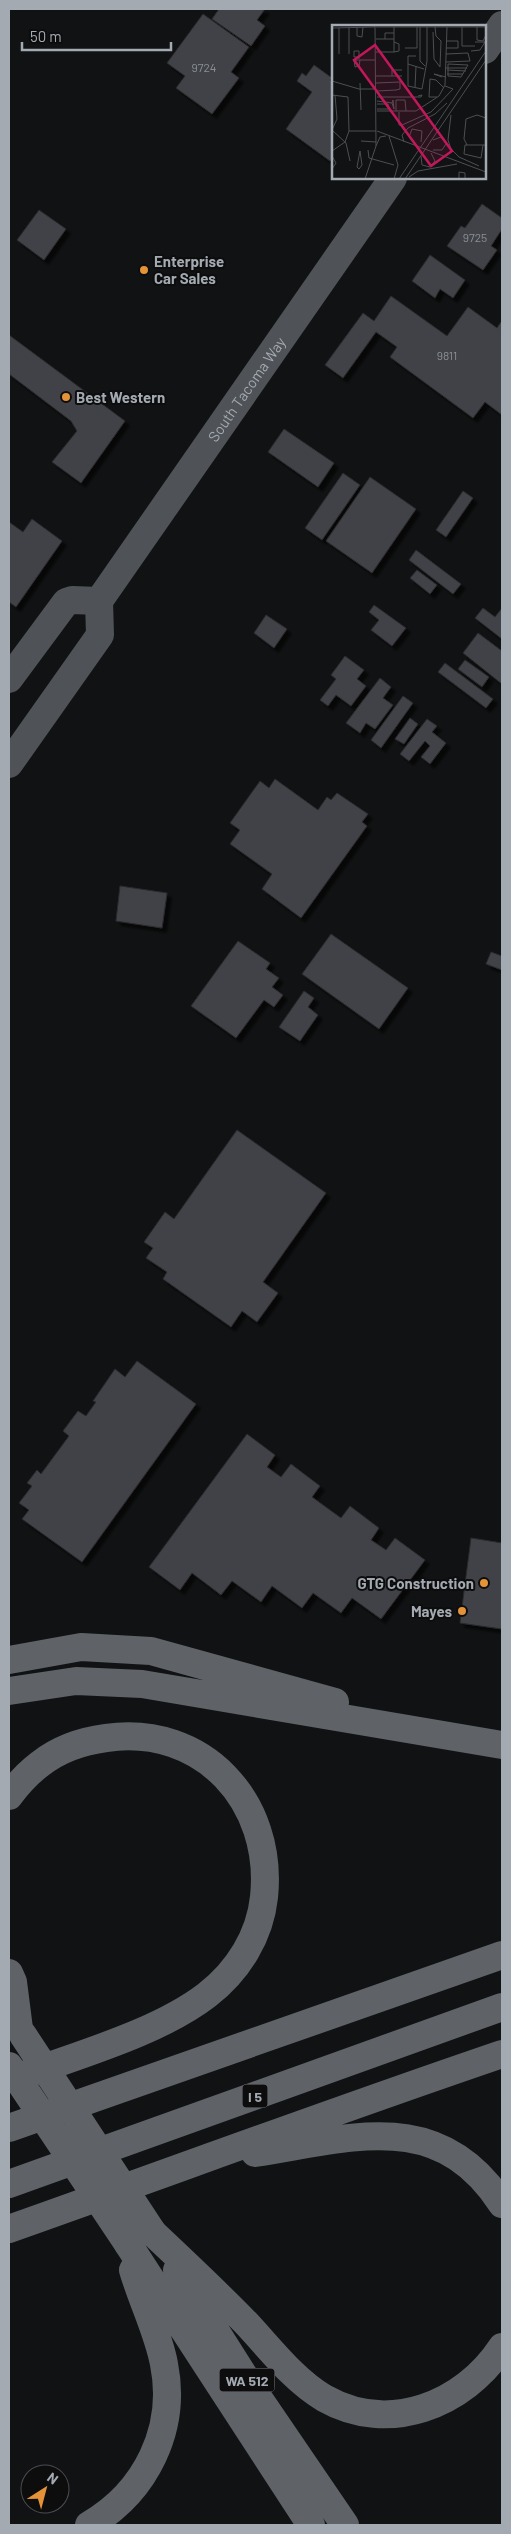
<svg xmlns="http://www.w3.org/2000/svg" width="511" height="2534" font-family="Barlow,sans-serif">
	<style>
		.building { fill: #414246; stroke: #2c2c2f; filter: url(#shadow) }
		.lines { fill: none; stroke-linecap: round; stroke-linejoin: round }
		.primary { stroke: #4f5256; stroke-width: 28 }
		.highway { stroke: #5f6368; stroke-width: 28 }
		.highway-bridge { stroke: #5f6368; stroke-width: 28 }
		.poi-dot { fill: #e49338; stroke: #0d0d0e; stroke-width: 2 }
		.labels { text-anchor: middle; dominant-baseline: central; stroke-width: 4; stroke-linejoin: round; paint-order: stroke }
		.number-label { font-size: 12px; fill: #8b9097 }
		.shield { fill: #0d0d0e; stroke: #777b81; stroke-width: 1 }
		.shield-label { font-size: 14px; font-weight: bold; fill: #a4aab2 }
		.poi-label { font-size: 15px; font-weight: bold; fill: #a4aab2; stroke: #0d0d0e; text-anchor: start }
		.street-label { font-size: 15px; fill: #a4aab2; stroke: #0d0d0e }
		.inset-road { fill: none; stroke: #4c4f53; stroke-width: 1 }
		.view { fill: #c2185b; fill-opacity: 0.15; stroke: #c2185b; stroke-width: 2.5 }
		.inset-edge { fill: none; stroke: #a4aab2; stroke-width: 2.5 }
	</style>
	<defs>
		<filter id="shadow"><feDropShadow dx="4.5" dy="4.5" stdDeviation="1" flood-color="#0009"/></filter>
	</defs>
	<rect width="100%" height="100%" fill="#111213"/>
	<path class="building" d="M219 9H265L257 20 265 26 251 46 212 19Z
		M203 14 249 47 231 72 239 78 212 114 176 88 185 76 167 63Z
		M314 65 332 78 330 80 334 82V156L330 161 286 129 312 92 297 81 302 73 306 76Z
		M482 204 502 218V229L491 246 497 250 483 270 447 246 461 226 465 228Z
		M39 210 66 229 44 260 17 240Z
		M430 255 465 280 453 298 440 289 435 298 412 281Z
		M391 296 447 336 468 307 497 328 501 322 502 323V415L485 402 473 418 390 357 397 347 376 332 343 378 325 365 363 313 374 321Z
		M9 335 125 421 81 483 52 462 77 431 71 421 9 374Z
		M284 429 334 463 318 487 268 452Z
		M343 473 360 485 322 540 305 528Z
		M370 477 416 509 372 573 326 541Z
		M463 491 473 498 446 537 436 530Z
		M32 519 62 541 16 607 9 602V522L23 532Z
		M416 550 461 584 453 594 409 560Z
		M417 570 437 585 430 594 410 578Z
		M374 605 406 628 392 646 371 630 379 620 369 612Z
		M483 608 495 617 502 608V639L475 618Z
		M266 615 287 629 274 648 254 633Z
		M478 633 502 651V684L463 653Z
		M345 656 364 670 357 679 366 686 351 706 336 695 328 706 320 700 336 679 331 675Z
		M465 660 489 677 482 687 458 669Z
		M445 663 493 699 486 708 438 672Z
		M380 678 391 687 383 698 393 705 375 729 366 723 360 733 346 723Z
		M403 696 413 703 381 748 371 740Z
		M410 718 418 724 404 744 395 739Z
		M427 719 437 726 432 732 446 743 430 764 421 757 430 746 425 741 409 761 400 754Z
		M275 779 318 810 327 797 331 800 337 793 368 814 362 822 367 826 301 918 262 889 272 874 230 844 240 830 230 823 260 781 269 788Z
		M120 886 167 893 162 928 116 921Z
		M331 934 408 988 379 1029 302 974Z
		M238 941 270 963 266 969 279 978 272 987 283 995 274 1007 264 1000 236 1038 191 1006Z
		M491 952 502 956V970L486 964Z
		M304 991 314 998 308 1007 318 1015 300 1041 279 1027Z
		M237 1130 326 1193 263 1282 278 1293 257 1322 242 1311 231 1327 163 1279 167 1272 146 1258 153 1248 144 1242 165 1212 174 1219Z
		M137 1361 196 1404 82 1562 22 1519 29 1510 19 1503 32 1486 27 1483 37 1470 41 1474 69 1436 63 1431 78 1411 86 1416 96 1402 93 1401 115 1369 125 1377Z
		M247 1434 275 1455 267 1467 281 1477 291 1464 320 1486 312 1497 341 1518 350 1506 379 1528 371 1540 386 1550 395 1538 425 1560 381 1619 352 1598 341 1613 313 1593 302 1608 272 1586 261 1602 232 1581 221 1595 192 1573 180 1590 149 1567Z
		M471 1538 502 1543V1629L460 1623Z"/>
	<g class="lines">
		<g class="primary">
			<path d="M485 50 502 25"/>
			<path d="M9 679 66 602 72 600 99 601"/>
			<path id="s1" d="M9 764 100 635 99 601 393 178"/>
		</g>
		<path class="highway" d="M9 1660 81 1647 151 1651 335 1702
			M9 1691 76 1681 142 1684 502 1745
			M9 1796C18 1784 28 1773 40 1764 59 1749 83 1741 106 1738 203 1724 274 1802 264 1897 260 1936 238 1971 207 1995 159 2032 81 2054 24 2075
			M9 1973 13 1982 19 2029
			M9 2128 502 1955
			M255 2153C350 2139 438 2106 502 2204
			M9 2184 502 2007
			M9 2229C173 2171 337 2110 502 2054
			M153 2233C185 2263 217 2293 248 2325 272 2351 294 2380 324 2398 389 2435 464 2405 502 2347
			M128 2244 311 2525
			M177 2270 255 2393 345 2525
			M89 2525C146 2492 177 2429 164 2364 158 2332 142 2301 133 2270"/>
		<path class="highway-bridge" d="M23 2035 153 2233
			M9 2066 128 2244"/>
	</g>
	<g class="poi-dot">
		<circle cx="144" cy="270" r="5"/>
		<circle cx="66" cy="397" r="5"/>
		<circle cx="484" cy="1583" r="5"/>
		<circle cx="462" cy="1611" r="5"/>
	</g>
	<g class="labels">
		<g class="number-label">
			<text x="204" y="67">9724</text>
			<text x="475" y="237">9725</text>
			<text x="447" y="355">9811</text>
		</g>
		<g class="shield">
			<rect x="242.5" y="2084.5" width="25" height="23" rx="4"/>
			<rect x="219.5" y="2368.5" width="55" height="23" rx="4"/>
		</g>
		<g class="shield-label">
			<text x="255" y="2096">I 5</text>
			<text x="247" y="2380">WA 512</text>
		</g>
		<g class="poi-label">
			<text x="154" y="261">Enterprise<tspan x="154" dy="17">Car Sales</tspan></text>
			<text x="76" y="397">Best Western</text>
			<text x="474" y="1583" text-anchor="end">GTG Construction</text>
			<text x="452" y="1611" text-anchor="end">Mayes</text>
		</g>
		<g class="street-label">
			<text stroke="none"><textPath href="#s1" startOffset="450">South Tacoma Way</textPath></text>
		</g>
	</g>
	<g transform="translate(332 25)">
		<rect width="154" height="154" fill="#111213"/>
		<path class="inset-road" d="M25 2V11L30 12 31 2M44 2H154M88 2V36L93 41M103 2 104 11 109 16 108 42M130 2V21H143M145 2V15L151 16 154 10M0 3 43 2M7 3V29M101 7 102 34 108 42M44 14H62M53 14V8H62M62 17 67 19V26L62 27M73 23H85V2M114 23H126V16H114M139 26 148 25 153 17H143M44 27H62V2M17 29V3M84 31H76V61L90 64 95 36V2M27 32H22V26H27V34M28 35H22L23 42 27 41 28 35H43M114 37 138 36 136 28 114 29M76 39 92 44M116 39 136 40 129 52 116 51ZM114 43H135M115 45 134 46M115 49H131M44 51H70M60 51V45H70M110 52 102 49 114 52M0 56 27 64H43M28 58 29 85M44 58 68 57V64L64 65 45 66M83 62 84 41M0 70 16 72 17 106 13 117 0 126M45 72H89L90 70 86 71M105 72H97L98 54 104 55 112 63M45 76 60 78 61 75 62 84 60 78M45 84H57L56 79H45M45 86H84L107 71 113 60 115 2M64 86V75H73L74 86M67 87V100H70L99 87 121 64 113 61M119 90 116 115 119 124 127 132 147 141M0 105 14 118 18 136M0 105 5 94 3 70M17 106H44M45 106 154 147M57 111 66 140 62 154M29 116 44 117M72 117 70 110 76 103 103 89 115 78M84 120 77 112 80 104 90 106 89 117M135 120 132 114 134 94 145 90 154 93M151 120 149 133 132 129 133 120H154M44 121 48 112 54 111M36 125 37 133 62 140M101 125H110L114 119 109 112 101 115M28 126 30 140 27 144 25 142ZM0 131 4 138 0 144M89 131 90 140 98 142 103 136 99 128M77 152 86 146 125 139M33 154 44 121 43 0M67 154 154 26M73 154 154 35M127 154V147L133 148V154"/>
		<path class="view" d="M43 20 120 126 99 141 22 35Z"/>
		<rect width="154" height="154" class="inset-edge"/>
	</g>
	<rect width="511" height="2534" fill="none" stroke="#a4aab2" stroke-width="20"/>
	<g transform="translate(45 2489) rotate(36)"><circle r="24" fill="#0d0d0e" stroke="#494c50"/>
	<path d="M0-4L9 19L0 12L-9 19Z" fill="#e49338"/>
	<text y="-8" font-size="14" font-weight="bold" text-anchor="middle" fill="#a4aab2">N</text>
	</g>
	<path d="M22 42v8h149v-8" fill="none" stroke="#a4aab2" stroke-width="2.5"/>
	<text x="30" y="42" font-size="15" fill="#a4aab2" stroke="#0d0d0e" stroke-width="4" paint-order="stroke">50 m</text>
</svg>
